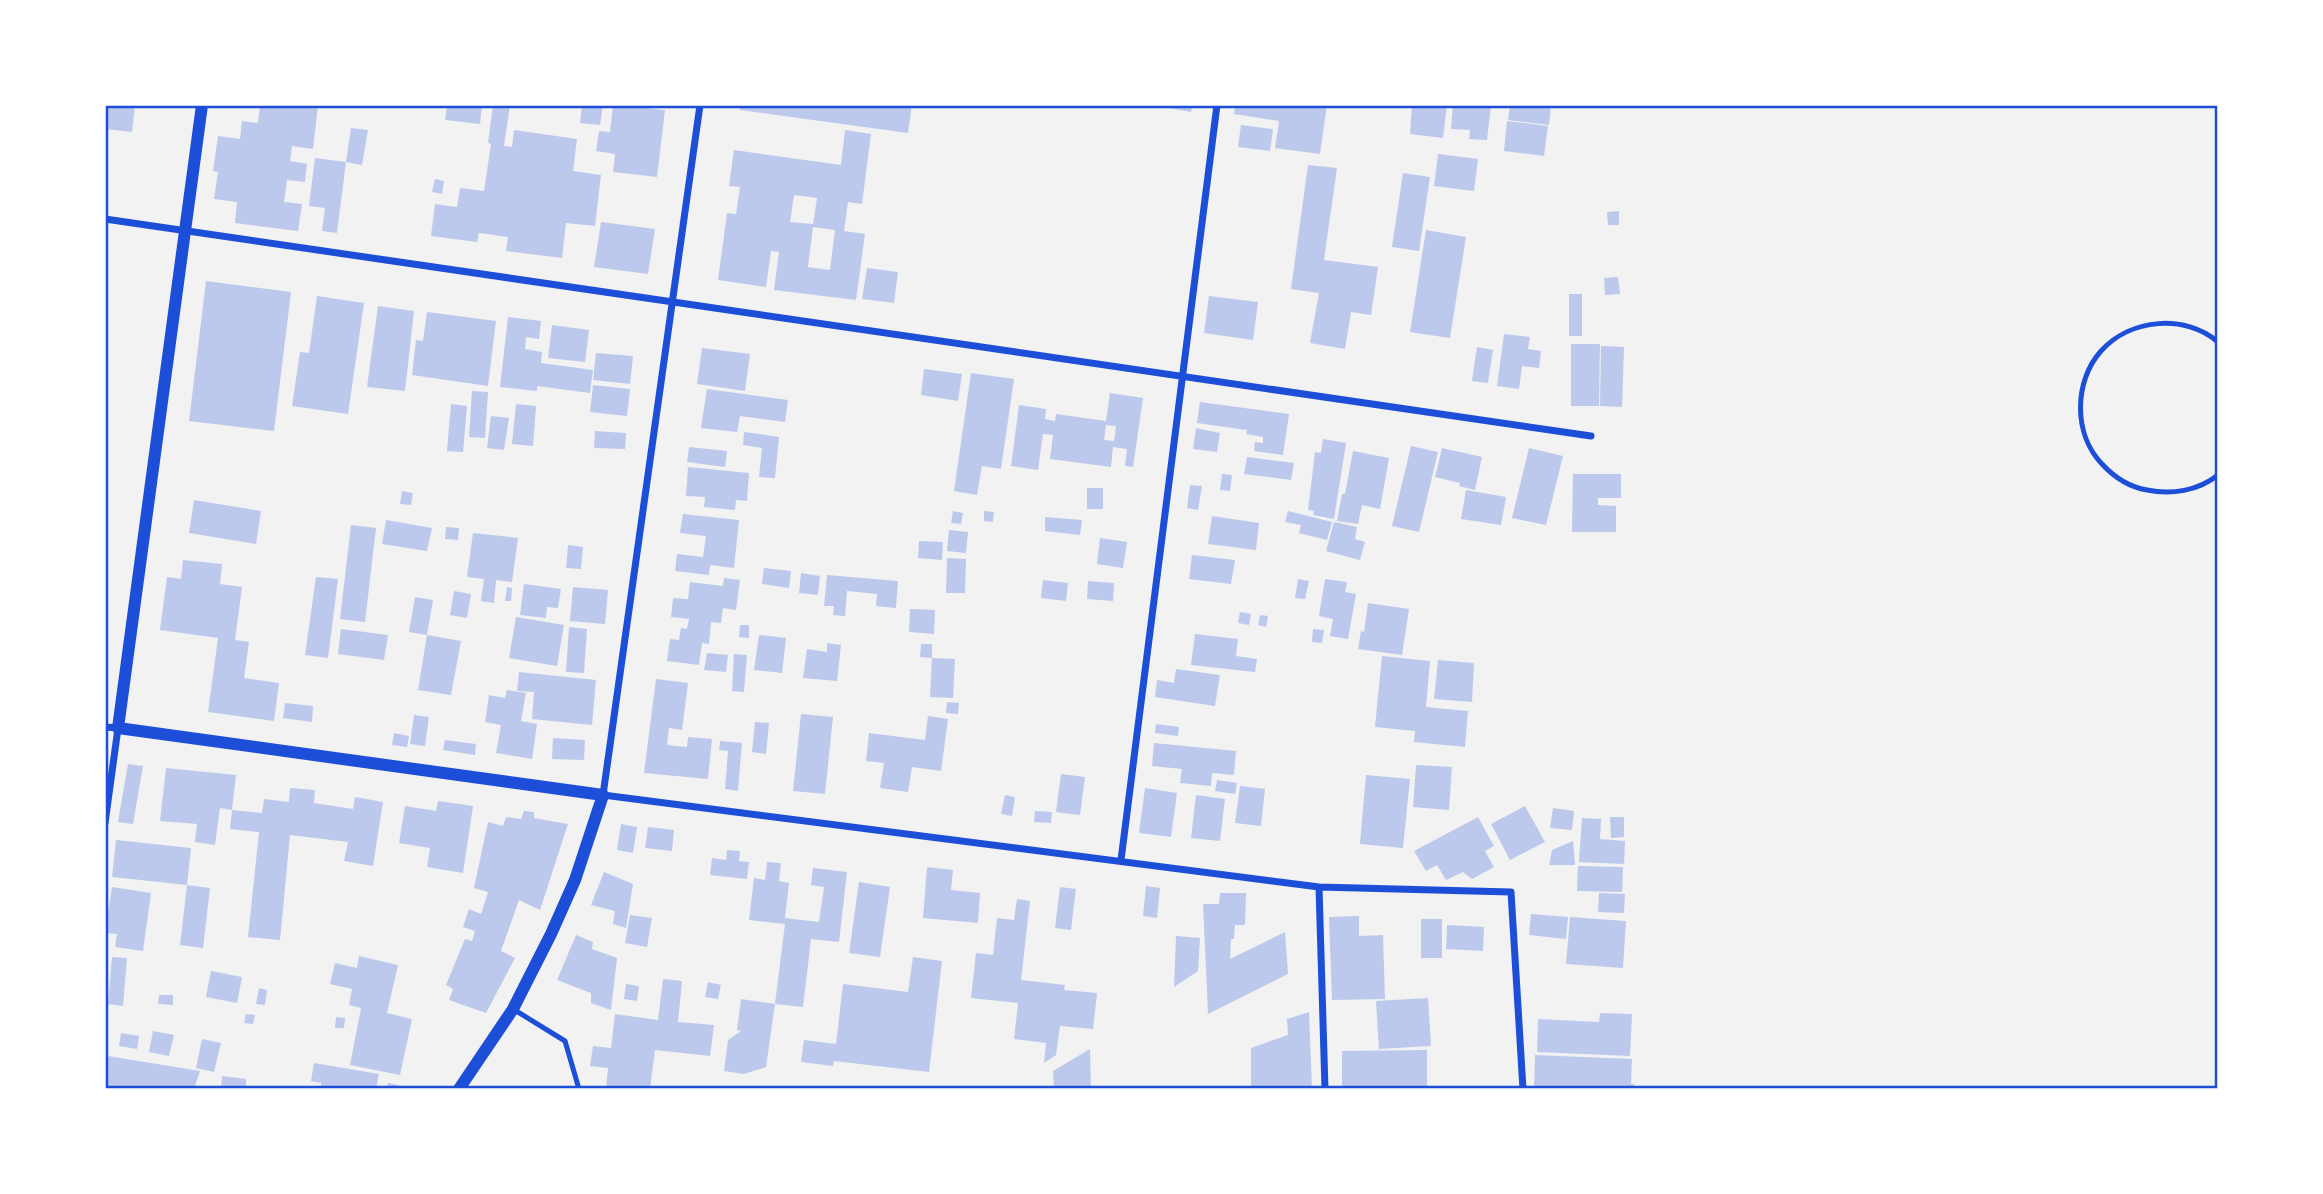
<svg xmlns="http://www.w3.org/2000/svg" width="2323" height="1194" font-family="'Golos Text',sans-serif">
	<style>
		.building { fill: #bdc9ec; fill-rule: evenodd }
		.lines { fill: none; stroke-linecap: round; stroke-linejoin: round }
		.service { stroke: #1d4ed8; stroke-width: 5 }
		.minor { stroke: #1d4ed8; stroke-width: 7 }
		.tertiary { stroke: #1d4ed8; stroke-width: 12 }
		.neatline { fill: none; stroke: #1d4ed8; stroke-width: 2.5 }
	</style>
	<rect width="100%" height="100%" fill="#f2f2f2"/>
	<path class="building" d="M105 105H135L132 132 105 129Z
		M260 105H318L313 149 292 146 290 161 307 164 305 182 287 180 284 202 302 204 298 231 235 223 237 202 214 199 218 172 213 171 218 136 240 139 242 121 258 123Z
		M447 105H482L480 124 445 120Z
		M493 105H510L504 146 512 147 514 130 577 139 573 171 601 175 595 226 566 223 562 258 506 251 508 237 479 233 477 242 431 236 435 204 457 207 460 188 484 191 491 144 488 143Z
		M582 105H603L600 125 580 123Z
		M613 105 665 110 657 177 613 172 615 154 596 151 599 131 610 132Z
		M740 105H912L908 133 740 110Z
		M1151 105H1193L1191 112Z
		M1235 105H1327L1320 154 1275 148 1279 121 1234 114Z
		M1412 105H1447L1443 138 1410 134Z
		M1453 105H1491L1487 140 1469 139 1470 130 1451 129Z
		M1510 105H1551L1549 125 1508 120Z
		M1507 121 1548 126 1544 156 1504 151Z
		M1241 125 1273 129 1270 151 1238 147Z
		M351 128 368 130 362 165 346 162 337 233 322 231 325 208 309 206 315 158 346 162Z
		M845 130 871 134 862 204 848 202 844 231 865 234 856 300 774 290 779 252 771 251 766 287 718 280 727 213 736 214 740 187 729 186 734 150 841 165ZM794 195 817 198 813 224 790 222ZM813 227 835 230 830 270 808 267Z
		M1438 154 1478 159 1474 191 1434 186Z
		M1308 165 1337 168 1324 260 1378 267 1371 315 1351 312 1345 349 1310 343 1319 293 1291 289Z
		M1403 173 1430 177 1419 251 1392 247Z
		M435 179 444 181 442 194 432 192Z
		M1619 211V225H1608L1607 212Z
		M601 222 655 229 648 274 594 267Z
		M1426 230 1466 237 1450 338 1410 332Z
		M867 268 898 272 894 303 862 299Z
		M1618 277 1620 294 1605 295 1604 278Z
		M206 281 291 292 274 431 189 421Z
		M1569 294H1582V336H1569Z
		M317 296 364 303 348 414 292 406 300 352 309 353Z
		M1209 296 1258 302 1253 340 1204 333Z
		M378 306 414 311 405 391 367 387Z
		M427 312 496 321 488 386 412 375 416 340 423 341Z
		M508 317 541 321 539 339 526 337 525 349 542 352 541 363 593 370 590 393 537 386V391L500 387Z
		M552 325 589 330 585 362 548 358Z
		M1504 334 1530 337 1528 349 1541 351 1539 368 1522 366 1519 389 1497 386Z
		M1571 344H1600L1599 406H1571Z
		M1601 346 1624 347 1622 407 1600 406Z
		M1477 347 1493 350 1488 383 1472 381Z
		M702 348 750 354 745 391 697 384Z
		M596 353 633 356 630 384 593 380Z
		M924 369 962 374 958 401 921 395Z
		M971 373 1014 379 1001 469 982 466 977 495 954 491Z
		M593 385 630 389 627 416 590 412Z
		M707 389 788 400 785 422 740 416 737 432 701 428Z
		M472 391 488 392 485 438 469 437Z
		M1110 393 1143 398 1133 467 1125 466 1127 449 1113 447 1111 467 1050 459 1053 435 1043 434 1038 470 1011 466 1019 405 1046 409 1045 419 1055 421 1056 414 1106 421ZM1106 425 1116 426 1114 441 1104 440Z
		M1200 402 1289 414 1283 455 1254 451 1255 442 1263 443V437L1246 434 1247 430 1197 423Z
		M451 404 467 406 463 452 447 451Z
		M516 404 536 406 533 446 512 444Z
		M491 416 509 418 504 450 487 448Z
		M1196 428 1220 433 1217 452 1193 449Z
		M595 431 626 433 625 449 594 448Z
		M744 432 779 437 775 478 759 477 762 448 743 445Z
		M1323 439 1346 443 1334 519 1313 515 1314 511 1308 510 1315 452 1321 453Z
		M1411 446 1438 452 1419 532 1392 526Z
		M689 447 727 451 725 467 687 462Z
		M1442 448 1482 457 1475 490 1459 486 1460 483 1435 477Z
		M1529 448 1563 456 1546 525 1512 518Z
		M1353 451 1389 458 1380 509 1362 505 1358 524 1337 521 1342 494H1345Z
		M1247 457 1294 463 1291 480 1244 474Z
		M688 467 749 473 747 501 736 500 735 510 704 507 705 497 686 496Z
		M1222 474 1232 475 1230 491 1220 490Z
		M1573 474H1621V498H1598V505L1616 506V532H1572Z
		M1190 485 1202 486 1198 510 1187 508Z
		M1087 488H1103V509H1087Z
		M1466 490 1506 497 1501 525 1461 519Z
		M402 491 413 493 411 505 400 504Z
		M194 500 261 511 256 544 189 533Z
		M953 511 963 513 961 524 951 523Z
		M984 511 994 512 993 522 984 521Z
		M1288 511 1332 522 1327 540 1299 533 1301 525 1285 522Z
		M683 514 739 520 734 568 710 565 709 575 675 571 677 554 703 557 706 536 680 533Z
		M1212 516 1259 523 1256 550 1208 544Z
		M1045 517 1082 520 1080 535 1045 531Z
		M386 520 432 528 427 551 382 544Z
		M1334 522 1357 527 1355 539 1365 542 1360 560 1326 551Z
		M351 525 376 528 365 622 340 619Z
		M446 527 459 528 458 540 445 539Z
		M949 530 968 532 966 553 947 551Z
		M473 533 518 538 512 582 496 580 494 603 481 601 484 579 467 577Z
		M1100 538 1127 542 1123 568 1097 564Z
		M919 541 943 542 942 560 918 558Z
		M568 545 583 547 581 569 566 568Z
		M1192 555 1235 560 1231 584 1189 579Z
		M947 558 966 559 965 593H946Z
		M183 560 222 564 220 584 242 587 235 640 249 642 244 678 279 683 274 721 208 712 218 638 160 630 167 577 181 579Z
		M764 568 791 571 789 588 762 584Z
		M801 573 820 576 818 595 799 593Z
		M827 575 898 581 896 608 876 606 877 594 847 591 845 616 833 615 834 606H824Z
		M316 577 338 579 328 658 305 655Z
		M724 578 740 580 736 610 723 608 721 623 711 622 709 644 702 643 699 665 667 661 670 639 679 640 681 628 687 629 689 619 671 617 673 598 688 599 690 582 723 586Z
		M1298 579 1309 581 1305 599 1295 598Z
		M1325 579 1347 582 1345 592 1356 594 1348 639 1330 636 1333 619 1319 616Z
		M1043 580 1068 583 1066 601 1041 598Z
		M1088 581 1114 583 1113 601 1087 599Z
		M524 584 561 589 558 608 547 607 546 618 520 615Z
		M507 587 512 588 511 601H505Z
		M573 587 608 590 605 624 570 621Z
		M454 591 471 594 467 618 450 615Z
		M415 597 433 600 427 635 409 632Z
		M1368 603 1409 609 1402 655 1358 649 1361 631 1364 632Z
		M910 609 935 610 934 634 909 632Z
		M1240 612 1251 614 1249 625 1238 623Z
		M1260 615 1268 616 1266 627 1258 625Z
		M516 617 564 625 557 666 509 658Z
		M740 625H749V638L739 637Z
		M569 627 587 629 584 673 566 672Z
		M341 629 388 635 384 660 338 654Z
		M1313 629 1324 630 1322 643 1312 642Z
		M1195 634 1238 639 1236 656 1257 659 1255 672 1191 665Z
		M427 635 461 641 451 695 418 690Z
		M759 635 786 638 782 673 754 670Z
		M827 643 841 645 837 681 803 678 807 649 827 652Z
		M921 644H932V658L955 659 953 698 930 697 932 658 920 657Z
		M707 653 728 655 726 672 704 670Z
		M734 654 747 655 744 692 732 691Z
		M1382 656 1430 661 1426 707 1468 711 1465 747 1414 742 1415 731 1375 727Z
		M1438 660 1474 663 1472 702 1434 699Z
		M1176 669 1220 675 1215 706 1155 697 1157 680 1174 683Z
		M519 672 596 680 592 725 532 719 534 692 517 691Z
		M656 679 688 683 682 730 669 728 667 745 687 747 688 737 712 739 708 779 644 773Z
		M507 690 526 693 521 721 537 724 532 759 496 753 501 725 485 722 489 695 505 698Z
		M947 702 959 703 958 714 946 713Z
		M285 703 313 706 312 722 283 718Z
		M801 714 833 717 825 794 793 791Z
		M414 715 429 717 425 746 410 744Z
		M928 716 948 719 941 771 912 767 908 792 880 788 884 763 866 761 869 733 925 740Z
		M755 722 769 723 766 754 752 752Z
		M1156 724 1179 727 1178 736 1155 733Z
		M394 733 409 736 407 747 392 745Z
		M553 738 585 740 584 760 552 759Z
		M445 740 476 744 475 755 443 750Z
		M720 741 742 743 738 791 725 789 728 751 719 750Z
		M1154 743 1236 751 1234 775 1212 773 1211 786 1180 783 1182 769 1152 766Z
		M128 764 143 766 133 824 118 822Z
		M1416 765 1452 767 1449 810 1413 807Z
		M166 768 236 775 232 810 262 813 264 799 289 802 290 788 315 790 314 803 353 809 355 797 383 802 373 866 344 861 348 842 290 835 280 940 248 937 259 832 230 829 232 810 220 808 215 845 195 842 197 824 160 821Z
		M1061 774 1085 777 1080 815 1056 812Z
		M1366 775 1410 779 1403 848 1360 844Z
		M1217 780 1237 783 1235 794 1215 791Z
		M1240 786 1265 789 1261 826 1235 823Z
		M1145 788 1177 793 1171 837 1139 833Z
		M1005 795 1015 797 1012 816 1001 814Z
		M1196 795 1225 799 1220 841 1191 838Z
		M438 801 473 806 463 873 427 867 430 848 399 843 405 806 436 811Z
		M1525 806 1545 842 1510 860 1491 824Z
		M1553 808 1574 811 1572 830 1550 828Z
		M524 811 534 812V818L568 824 540 910 519 900 501 951 515 958 486 1013 449 1000 453 989 446 985 465 939 472 941 475 931 463 927 469 909 481 914 488 892 474 888 488 822 503 826 506 817 521 819Z
		M1035 811 1052 812 1051 823 1034 822Z
		M1478 817 1494 846 1485 851 1494 867 1472 879 1463 872 1446 880 1437 865 1426 871 1414 851Z
		M1610 817H1624V837L1611 838Z
		M1582 818 1601 819 1600 839 1625 841 1624 864 1579 862Z
		M621 824 637 827 633 853 617 850Z
		M648 827 674 830 672 851 645 848Z
		M116 840 191 848 187 885 112 877Z
		M1573 841 1575 865H1549L1552 850Z
		M727 850 740 851 739 861 749 862 747 879 710 875 712 858 726 860Z
		M767 862 781 863 779 881 789 883 785 918 819 922 824 887 811 885 813 868 847 872 839 942 811 939 803 1007 775 1004 785 924 749 920 754 878 765 880Z
		M1578 866 1623 867 1622 892 1577 891Z
		M927 867 953 870 951 890 980 893 978 923 923 918Z
		M604 872 633 884 626 928 613 924 615 911 591 905Z
		M859 882 890 887 880 957 849 953Z
		M187 885 210 888 203 948 180 945Z
		M1146 886 1160 888 1157 918 1143 916Z
		M112 887 151 893 143 951 115 947 117 934 105 933Z
		M1060 887 1076 889 1071 930 1055 928Z
		M1220 893H1246L1245 925H1235L1234 939H1231L1230 959 1285 932 1288 974 1208 1014 1203 904H1219Z
		M1599 893 1625 894 1624 913 1598 912Z
		M1017 899 1030 901 1021 980 1065 985 1064 990 1097 993 1093 1029 1060 1026 1056 1055 1044 1063 1046 1043 1014 1039 1018 1003 971 998 976 953 993 955 997 918 1014 920Z
		M1531 914 1568 917 1566 939 1529 935Z
		M630 915 652 918 647 947 625 943Z
		M1359 916V936L1383 935 1385 999 1332 1000 1329 917Z
		M1570 917 1626 921 1623 968 1566 964Z
		M1421 919H1442V958H1421Z
		M1447 925 1484 927 1483 951 1446 949Z
		M576 935 593 942 592 949 617 958 611 1010 591 1003V993L557 980Z
		M1176 936 1200 938 1198 971 1174 987Z
		M359 956 398 965 387 1013 412 1019 400 1075 350 1065 361 1008 349 1005 352 989 330 984 335 963 357 968Z
		M112 957 127 958 123 1006 108 1004Z
		M913 957 942 961 929 1072 834 1061 833 1066 801 1062 804 1040 836 1044 843 984 908 992Z
		M211 971 242 977 237 1003 206 997Z
		M663 979 682 981 678 1022 714 1025 710 1056 655 1050 650 1089H606L608 1068 590 1066 593 1046 611 1048 615 1014 658 1020Z
		M708 982 721 985 718 999 705 997Z
		M626 984 639 986 637 1001 624 999Z
		M259 988 267 990 265 1005 256 1004Z
		M159 995H173V1005L158 1004Z
		M1428 998 1431 1046 1379 1049 1376 1001Z
		M741 999 775 1004 766 1067 744 1074 724 1071 728 1040 741 1031 737 1030Z
		M1309 1012 1312 1089H1251V1048L1288 1035 1287 1019Z
		M1600 1013 1632 1014 1630 1056 1537 1052 1538 1019 1599 1022Z
		M246 1014 255 1015 253 1024 244 1023Z
		M336 1017 345 1018 344 1028H335Z
		M153 1031 174 1035 169 1056 149 1052Z
		M121 1033 139 1036 137 1049 119 1046Z
		M202 1039 221 1043 214 1072 196 1068Z
		M1090 1049 1091 1089H1054L1053 1071Z
		M1427 1050V1089H1342V1051Z
		M1535 1055 1632 1059 1631 1084H1634V1089L1534 1087Z
		M108 1056 200 1071 194 1089H105Z
		M314 1063 379 1074 376 1089H333L321 1087V1083L311 1081Z
		M222 1076 246 1079V1089H221Z
		M388 1083 411 1088V1089H386Z"/>
	<g class="lines">
		<path class="service" d="M2218 342C2185 314 2131 318 2101 351 2074 381 2073 434 2102 464 2114 477 2129 487 2147 490 2171 495 2198 491 2218 475
			M513 1009 565 1041 579 1089"/>
		<path class="minor" d="M700 105 603 795 1319 887 1511 892 1523 1089
			M105 219 1591 436
			M105 727 118 728 105 823
			M1121 860 1217 105
			M1319 887 1325 1089"/>
		<path class="tertiary" d="M202 105 118 728 603 795 575 880 551 934 513 1009 459 1089"/>
	</g>
	<rect width="2323" height="1194" fill="none" stroke="#ffffff" stroke-width="214"/>
	<rect x="107" y="107" width="2109" height="980" class="neatline"/>
</svg>
